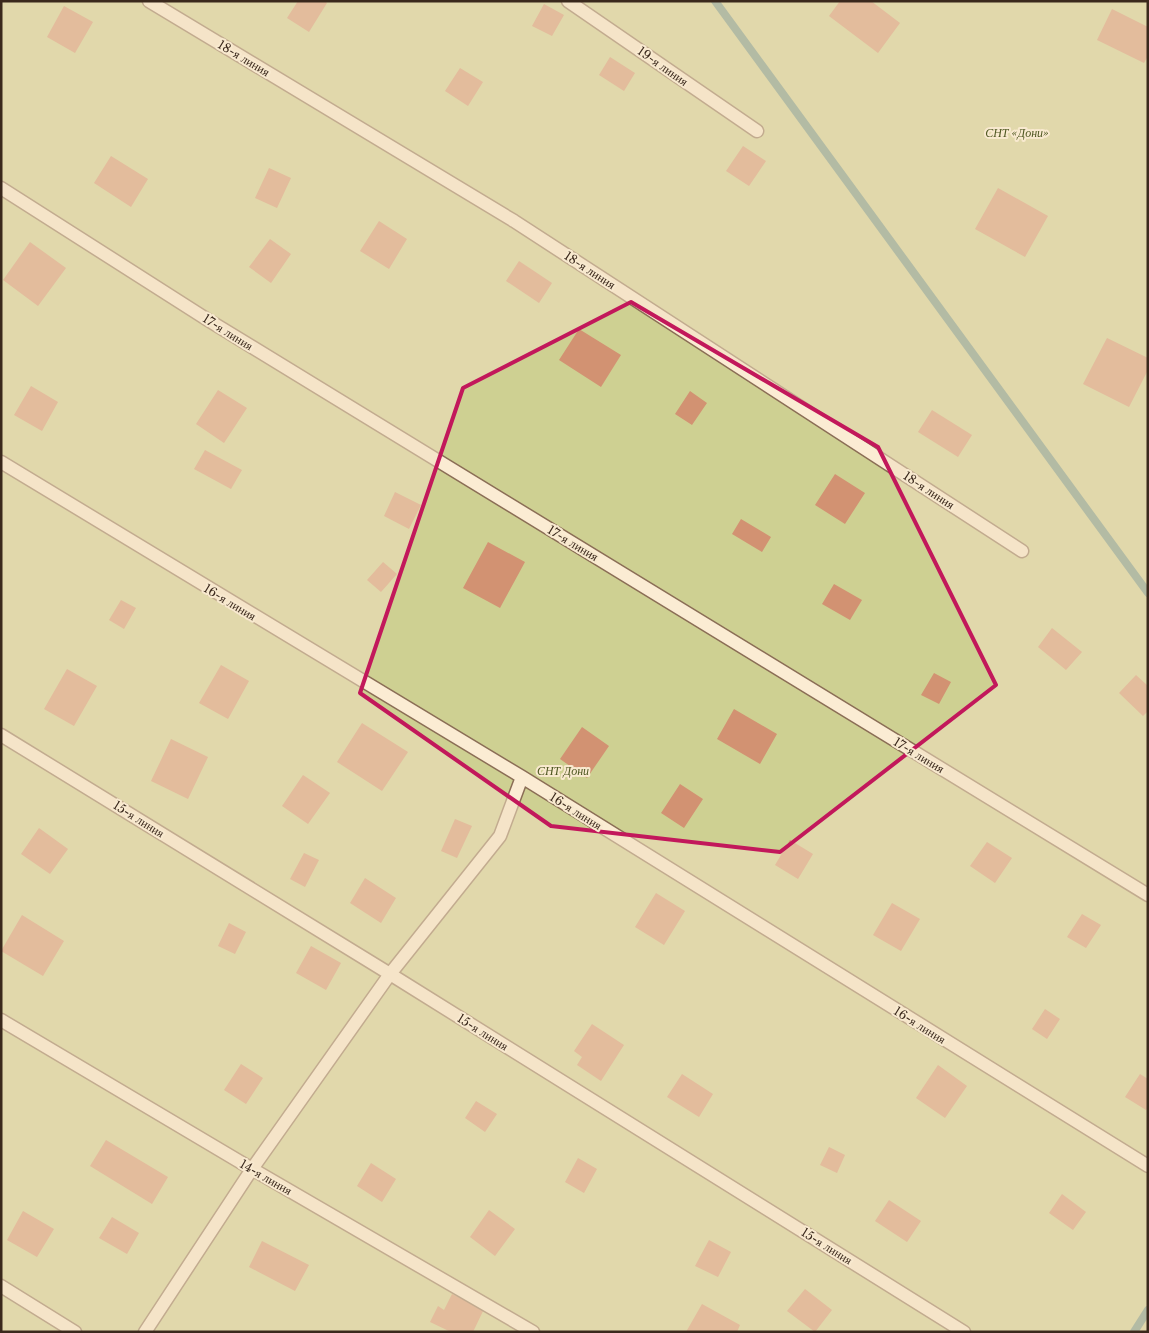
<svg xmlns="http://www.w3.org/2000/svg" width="1149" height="1333" font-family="'Libre Baskerville',serif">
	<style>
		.green { fill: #ced092 }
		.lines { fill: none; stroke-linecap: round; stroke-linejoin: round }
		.stream { stroke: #699184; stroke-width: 8 }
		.building { fill: #d29272 }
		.lane-casing { stroke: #8b6e56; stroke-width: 15 }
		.lane { stroke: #fbecd3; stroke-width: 12 }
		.marked { fill: none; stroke: #c2185b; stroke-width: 4; stroke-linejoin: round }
		.labels { text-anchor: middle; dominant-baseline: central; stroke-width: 4; stroke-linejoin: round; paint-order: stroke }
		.street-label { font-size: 12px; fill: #3a281c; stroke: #f8e9cf }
		.park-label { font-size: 12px; font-style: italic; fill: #4e5721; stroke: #f8e9cf }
	</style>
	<rect width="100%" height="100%" fill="#f1debf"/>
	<path class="green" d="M1 1H1148V1332H1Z"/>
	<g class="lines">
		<path class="stream" d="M715 1 1148 593
			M1134 1332 1148 1310"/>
	</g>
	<path class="building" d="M298 1H325L327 3 309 32 287 18Z
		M840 1H871L900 23 878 53 829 16Z
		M544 4 564 15 552 36 532 26Z
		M64 6 93 22 75 53 47 37Z
		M1112 9 1148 27V56L1144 63 1097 40Z
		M610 57 635 73 624 91 599 75Z
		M460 68 483 82 468 106 445 91Z
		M743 146 766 161 749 186 726 171Z
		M111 156 148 179 131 207 94 183Z
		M269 168 291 178 277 208 255 198Z
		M998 188 1048 216 1025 257 975 229Z
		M379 221 407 239 389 269 360 251Z
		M270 239 291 254 271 283 249 267Z
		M30 242 66 268 38 306 3 280Z
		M519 261 552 283 539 303 506 281Z
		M579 329 621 355 601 387 559 360Z
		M1107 338 1148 358V370L1129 407 1083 384Z
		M31 386 58 402 42 431 14 415Z
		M218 390 247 408 224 443 196 424Z
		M690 391 707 403 692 425 675 414Z
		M932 410 972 435 958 457 918 432Z
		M205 450 242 470 231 489 194 469Z
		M835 474 865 493 845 524 815 505Z
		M395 492 421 505 409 529 384 516Z
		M741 519 771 537 762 552 732 534Z
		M488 542 525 562 500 608 463 588Z
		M383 562 397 574 381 592 367 580Z
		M834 584 862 600 850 620 822 604Z
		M121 600 136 608 124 629 109 620Z
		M1052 628 1082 652 1066 670 1038 647Z
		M221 665 249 681 228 719 199 703Z
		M67 669 97 686 74 726 44 709Z
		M934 673 951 682 939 704 921 695Z
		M1136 675 1148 686V711L1143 716 1119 693Z
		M734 709 777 734 760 764 717 739Z
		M362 723 408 752 382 791 337 762Z
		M582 727 609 746 587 778 560 759Z
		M171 739 208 757 188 799 151 781Z
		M303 775 330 793 308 824 282 806Z
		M680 784 703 799 684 828 661 813Z
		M455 819 472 826 457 858 441 851Z
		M39 828 68 849 50 874 21 854Z
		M790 840 813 854 798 879 775 865Z
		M987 842 1012 858 995 883 970 866Z
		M304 853 319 860 305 887 290 879Z
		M365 878 396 898 381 923 350 903Z
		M656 893 685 911 664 945 635 927Z
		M892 903 920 919 901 951 873 935Z
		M1082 914 1101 925 1086 948 1067 937Z
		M22 915 64 941 43 976 1 951Z
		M229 923 246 932 235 954 218 946Z
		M311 946 341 963 326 990 296 973Z
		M1045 1009 1060 1019 1047 1039 1032 1029Z
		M592 1024 624 1045 601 1081 577 1065 582 1057 574 1051Z
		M241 1064 263 1078 246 1104 224 1090Z
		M938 1065 967 1086 945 1118 916 1098Z
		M682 1074 713 1094 699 1117 667 1097Z
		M1140 1074 1148 1079V1107L1146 1110 1125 1097Z
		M476 1101 497 1114 485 1132 465 1118Z
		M106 1140 168 1177 152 1204 90 1166Z
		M829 1147 845 1155 837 1173 820 1165Z
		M578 1158 597 1169 584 1193 565 1182Z
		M371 1163 396 1179 382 1202 357 1186Z
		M1062 1194 1086 1212 1073 1230 1049 1213Z
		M889 1200 921 1221 907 1242 875 1221Z
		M489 1210 515 1229 495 1256 470 1237Z
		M23 1211 54 1229 37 1257 7 1240Z
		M112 1217 139 1233 127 1254 99 1238Z
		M709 1240 731 1252 718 1277 695 1266Z
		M262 1241 309 1265 295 1291 249 1267Z
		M805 1289 832 1310 815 1332 787 1311Z
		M452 1294 484 1309 473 1332H451L430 1322 438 1306 444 1310Z
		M702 1304 740 1325 737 1332H686Z"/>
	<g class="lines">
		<defs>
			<path id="lane" d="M149 1 514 221 1022 551
				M568 1 757 131
				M1 188 208 320 1148 895
				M1 462 522 777 1148 1166
				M1 735 390 974 964 1332
				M1 1020 252 1169 533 1332
				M1 1286 75 1332
				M145 1332 252 1169 390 974 500 836 522 777"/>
		</defs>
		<use href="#lane" class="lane-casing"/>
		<use href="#lane" class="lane"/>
	</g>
	<path d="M0 0H1149V1333H0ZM631 302 878 447 996 685 780 852 551 826 360 693 463 388Z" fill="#f1debf" fill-opacity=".55" fill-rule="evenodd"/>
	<path class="marked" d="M631 302 878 447 996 685 780 852 551 826 360 693 463 388Z"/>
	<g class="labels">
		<g class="street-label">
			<text transform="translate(244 58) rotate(31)">18-я линия</text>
			<text transform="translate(663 66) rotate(35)">19-я линия</text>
			<text transform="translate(590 270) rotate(33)">18-я линия</text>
			<text transform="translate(228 332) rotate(32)">17-я линия</text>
			<text transform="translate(929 490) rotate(33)">18-я линия</text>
			<text transform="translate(573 543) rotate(31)">17-я линия</text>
			<text transform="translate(230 602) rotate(31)">16-я линия</text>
			<text transform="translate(919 755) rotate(31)">17-я линия</text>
			<text transform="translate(576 811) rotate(32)">16-я линия</text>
			<text transform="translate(139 819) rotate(32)">15-я линия</text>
			<text transform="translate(920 1025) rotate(32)">16-я линия</text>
			<text transform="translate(483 1032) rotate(32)">15-я линия</text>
			<text transform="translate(266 1177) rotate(30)">14-я линия</text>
			<text transform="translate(827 1246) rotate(32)">15-я линия</text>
		</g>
		<g class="park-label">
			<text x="1017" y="132">СНТ «Дони»</text>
			<text x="563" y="770">СНТ Дони</text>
		</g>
	</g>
	<rect width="1149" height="1333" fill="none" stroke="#3a281c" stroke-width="5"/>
</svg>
